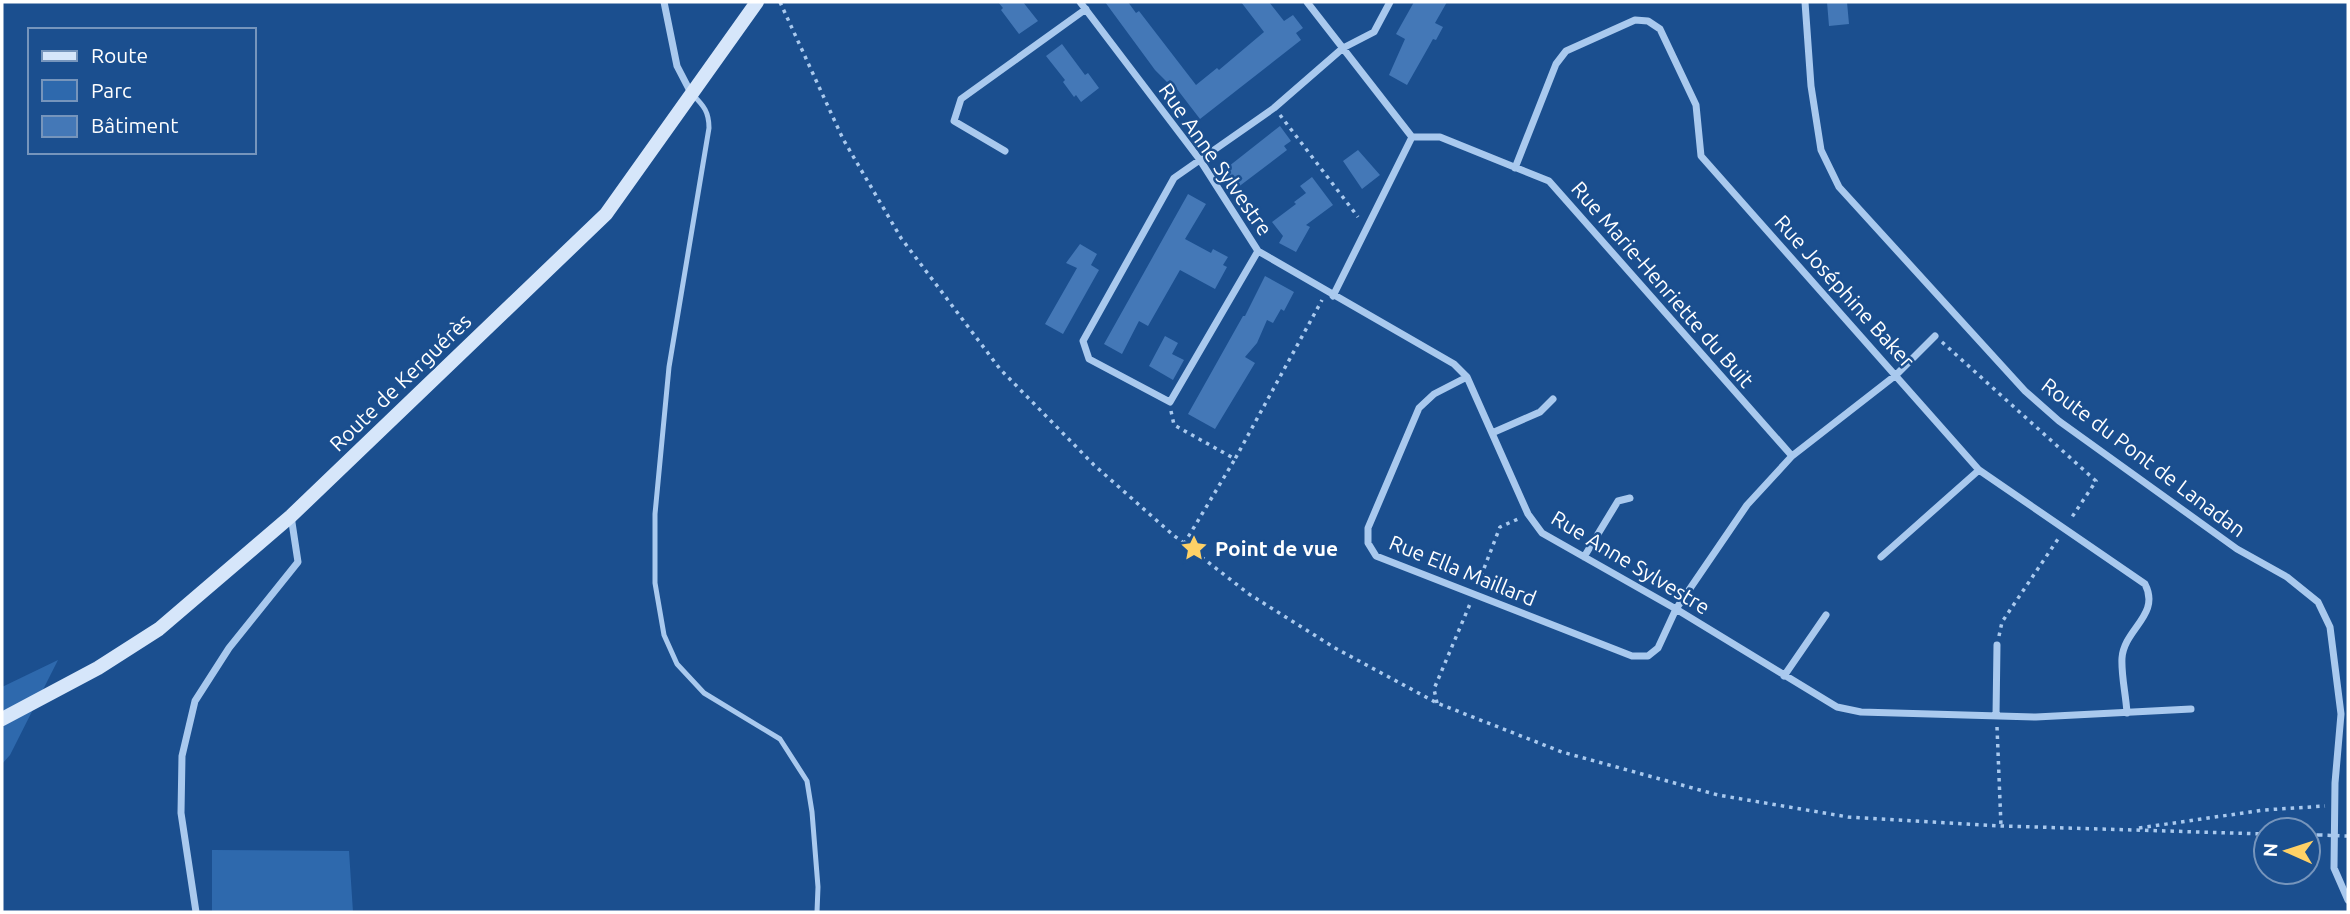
<svg xmlns="http://www.w3.org/2000/svg" width="2350" height="914" font-family="Ubuntu,sans-serif">
	<style>
		.green { fill: #2e69ad }
		.building { fill: #4478b7 }
		.lines { fill: none; stroke-linecap: round; stroke-linejoin: round }
		.path { stroke: #a9c9ee; stroke-width: 3.5; stroke-dasharray: 3.5 5; stroke-linecap: butt }
		.lane { stroke: #a9c9ee; stroke-width: 5 }
		.street { stroke: #a9c9ee; stroke-width: 7 }
		.secondary { stroke: #d6e6fa; stroke-width: 14 }
		.path-bridge { stroke: #a9c9ee; stroke-width: 3.5; stroke-dasharray: 3.5 5; stroke-linecap: butt }
		.labels { text-anchor: middle; dominant-baseline: central; stroke-width: 5; stroke-linejoin: round; paint-order: stroke }
		.street-label { font-size: 21px; fill: #fff; stroke: #1b4f8f }
		.poi-label { font-size: 21px; font-weight: bold; fill: #fff; stroke: #1b4f8f; text-anchor: start }
	</style>
	<rect width="100%" height="100%" fill="#1b4f8f"/>
	<path class="green" d="M58 660 10 755 2 764V687Z
		M212 850 349 851 353 912H212Z"/>
	<path class="building" d="M998 2H1023L1038 21 1019 34 1001 10 1003 8Z
		M1105 2H1128L1136 13 1139 11 1196 85 1217 68 1219 70 1264 32 1241 2H1269L1284 21 1293 15 1303 28 1296 33 1301 40 1200 119 1170 80 1167 82 1155 70Z
		M1414 2H1447L1435 23 1443 27 1436 40 1433 39 1428 48 1407 85 1389 75 1405 39 1396 34Z
		M1827 2H1847L1849 24 1829 26Z
		M1062 44 1085 75 1088 73 1099 88 1081 102 1076 95 1074 97 1063 82 1065 80 1046 56Z
		M1280 126 1291 141 1284 146 1287 150 1233 191 1219 174Z
		M1358 150 1380 175 1362 189 1343 161Z
		M1312 177 1333 205 1306 225 1310 227 1296 252 1279 243 1283 236 1272 222 1296 204 1294 202 1306 193 1300 186Z
		M1188 194 1206 204 1185 239 1211 253 1213 249 1228 257 1223 265 1227 267 1215 289 1180 270 1148 326 1139 321 1122 354 1104 344Z
		M1080 244 1097 254 1091 265 1099 270 1063 334 1045 324 1077 268 1066 263Z
		M1265 276 1294 292 1284 311 1281 309 1273 323 1267 320 1257 343 1245 357 1255 363 1215 429 1188 414 1243 316H1245Z
		M1165 336 1178 343 1172 354 1184 360 1173 380 1149 366Z"/>
	<g class="lines">
		<path class="path" d="M780 2 843 139 901 238 1000 369 1094 465 1172 534 1249 594 1335 648 1437 703 1562 752 1718 795 1848 817 2001 826 2266 834
			M1280 115 1358 217
			M1942 342 2096 481 2070 520
			M1171 411 1174 425 1235 459 1322 300
			M1184 544 1235 459
			M1478 584 1500 527 1518 519
			M1999 636 2002 622 2058 539
			M1437 703 1434 689 1470 604
			M1997 727 2001 826
			M2139 828 2264 810 2325 806
			M2308 835H2319"/>
		<path class="lane" d="M693 95C704 106 709 112 709 128L669 367 655 514V583L664 635 677 664 704 693 780 739 807 781 812 812 818 887 817 912"/>
		<path class="street" d="M664 2 677 66 691 93
			M1080 2 1200 160 1258 251 1454 364 1467 377 1528 514 1542 533 1676 609 1837 707 1861 712 2036 717 2191 709
			M1307 2 1412 137 1333 296
			M1805 2 1811 86 1821 150 1839 187 2025 391 2059 421 2237 549 2287 577 2318 602 2330 627 2341 714 2335 783 2334 868 2348 900
			M1412 137H1440L1549 181 1792 456
			M1005 151 954 121 961 99 1086 9
			M1515 168 1556 64 1566 51 1635 20 1648 21 1660 29 1696 105 1701 156 1979 470 2145 584C2161 615 2124 629 2122 658 2121 675 2126 695 2127 713
			M1258 251 1170 402 1089 359 1083 341 1174 178 1274 108 1343 48 1374 32 1390 2
			M1467 377 1434 394 1419 408 1368 528V543L1376 556 1632 656H1648L1658 648 1676 609 1747 505 1792 456 1896 375 1935 336
			M1492 433 1540 412 1553 399
			M1584 557 1618 501 1630 498
			M1881 557 1979 470
			M1784 676 1826 615
			M1996 716 1997 645
			M196 912 181 813 182 756 195 701 229 648 298 562 291 516"/>
		<path class="secondary" d="M2 719 98 668 159 629 291 516 606 214 757 2"/>
		<path class="path-bridge" d="M2319 835 2348 836"/>
	</g>
	<defs>
		<symbol id="sight-bare" viewBox="-9 -9 18 18"><path d="M0-6L1.8-2.2L6-1.7L2.9 1.2L3.7 5.4L0 3.3L-3.7 5.4L-2.9 1.2L-6-1.7L-1.8-2.2Z" fill="#ffd166" stroke="#1b4f8f" stroke-width="2.5" paint-order="stroke"/></symbol>
	</defs>
	<g fill-rule="evenodd">
		<use href="#sight-bare" x="1175" y="529" width="38" height="38"/>
	</g>
	<g class="labels">
		<g class="street-label">
			<text transform="translate(1216 159) rotate(55)">Rue Anne Sylvestre</text>
			<text transform="translate(1663 284) rotate(49)">Rue Marie-Henriette du Buit</text>
			<text transform="translate(1845 291) rotate(48)">Rue Joséphine Baker</text>
			<text transform="translate(400 382) rotate(-44)">Route de Kerguérès</text>
			<text transform="translate(2144 457) rotate(37)">Route du Pont de Lanadan</text>
			<text transform="translate(1631 562) rotate(31)">Rue Anne Sylvestre</text>
			<text transform="translate(1463 570) rotate(22)">Rue Ella Maillard</text>
		</g>
		<g class="poi-label">
			<text x="1215" y="548">Point de vue</text>
		</g>
	</g>
	<rect width="2350" height="914" fill="none" stroke="#ffffff" stroke-width="7"/>
	<rect x="28" y="28" width="228" height="126" fill="#1b4f8f" stroke="#7695bc" stroke-width="2"/>
	<rect x="42" y="51" width="35" height="10" fill="#d6e6fa" stroke="#7695bc" stroke-width="2"/>
	<text x="91" y="63" font-size="21" fill="#ffffff">Route</text>
	<rect x="42" y="80" width="35" height="21" fill="#2e69ad" stroke="#7695bc" stroke-width="2"/>
	<text x="91" y="98" font-size="21" fill="#ffffff">Parc</text>
	<rect x="42" y="116" width="35" height="21" fill="#4478b7" stroke="#7695bc" stroke-width="2"/>
	<text x="91" y="133" font-size="21" fill="#ffffff">Bâtiment</text>
	<g transform="translate(2287 851) rotate(273)"><circle r="33" fill="#1b4f8f" stroke="#7695bc" stroke-width="2"/>
	<path d="M0-5L12 26L0 18L-12 26Z" fill="#ffd166"/>
	<text y="-10" font-size="19" font-weight="bold" text-anchor="middle" fill="#ffffff">N</text>
	</g>
</svg>
